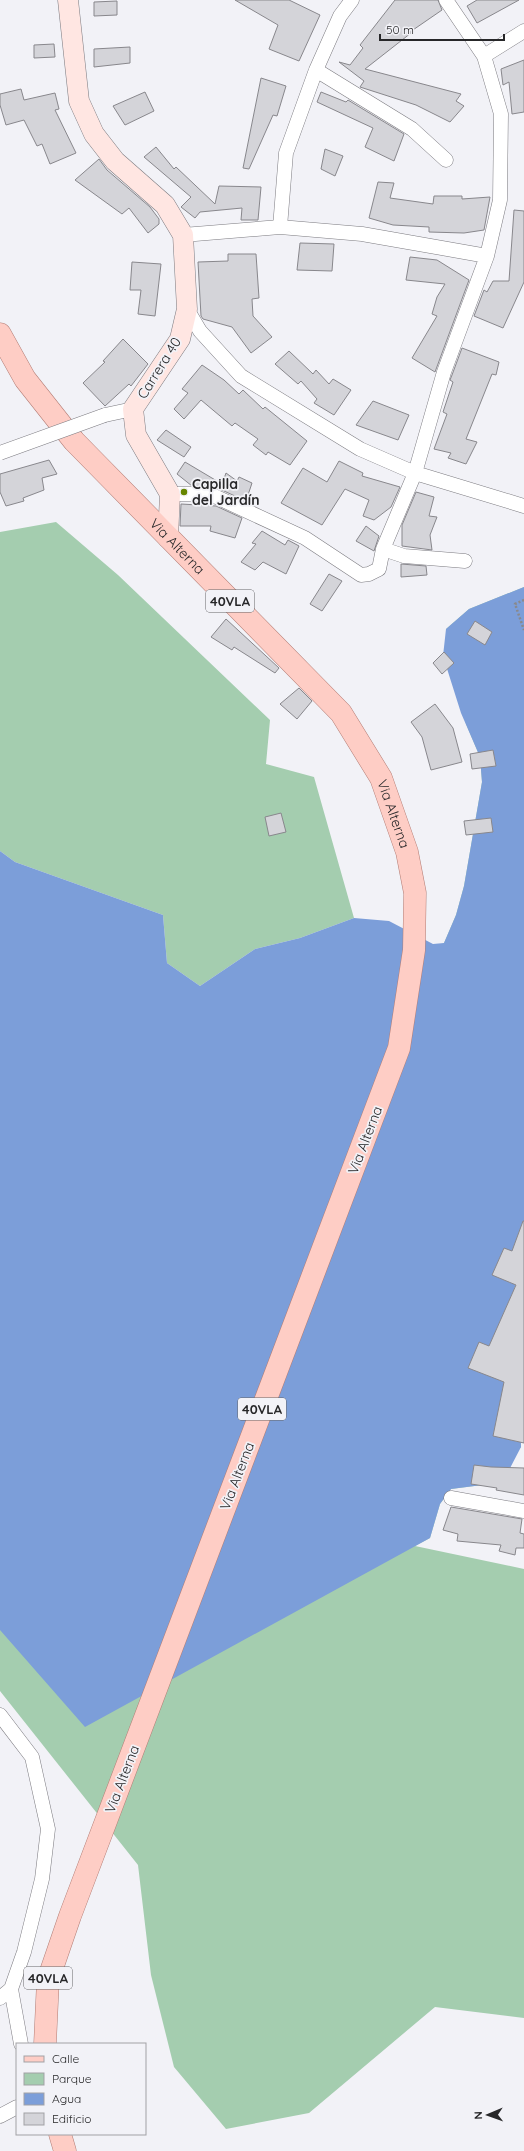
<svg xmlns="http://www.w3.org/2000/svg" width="524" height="2151" font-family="Quicksand,sans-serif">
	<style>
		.green { fill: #a4cdaf }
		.water { fill: #7c9ed9 }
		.building { fill: #d4d4d9; stroke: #88878c }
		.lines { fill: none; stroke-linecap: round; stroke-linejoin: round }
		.minor-casing { stroke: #7c7b80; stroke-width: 15 }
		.secondary-casing { stroke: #7c7b80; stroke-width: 21 }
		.primary-casing { stroke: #b37d75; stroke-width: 23 }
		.path { stroke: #89898c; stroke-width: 2.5; stroke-dasharray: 2 2; stroke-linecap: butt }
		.minor { stroke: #fff; stroke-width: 14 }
		.secondary { stroke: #ffe6e2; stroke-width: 20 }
		.primary { stroke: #fecdc5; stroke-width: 22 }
		.minor-bridge-casing { stroke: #7c7b80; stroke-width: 15; stroke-linecap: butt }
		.minor-bridge { stroke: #fff; stroke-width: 14 }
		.poi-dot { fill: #668600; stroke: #f2f2f7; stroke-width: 1.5 }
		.labels { text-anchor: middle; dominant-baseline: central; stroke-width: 3.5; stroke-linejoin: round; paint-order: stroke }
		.shield { fill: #f2f2f7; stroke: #646467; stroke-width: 1 }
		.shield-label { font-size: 13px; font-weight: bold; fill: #272729 }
		.street-label { font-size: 14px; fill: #272729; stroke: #f2f2f7 }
		.poi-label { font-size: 14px; font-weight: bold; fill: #272729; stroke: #f2f2f7; text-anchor: start }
	</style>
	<rect width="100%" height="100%" fill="#f2f2f7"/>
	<path class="green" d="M56 522 118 575 270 720 266 764 314 777 354 918 300 938 255 949 200 986 167 963 163 915 15 862 0 851V532Z
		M524 587V1264L514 1289 519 1354 521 1447 490 1484 451 1489 440 1504 430 1538 415 1546 524 1569V2018L435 2007 309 2113 226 2129 174 2067 151 1975 138 1865 0 1691V1178L444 943 456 915 464 886 482 782 480 757 466 724 446 629 469 609Z"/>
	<path class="water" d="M524 587V1264L514 1289 519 1354 521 1447 507 1474 490 1484 451 1489 440 1504 430 1538 85 1727 0 1630V851L15 862 163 915 167 963 200 986 255 949 300 938 354 918 389 921 433 944 444 943 456 915 464 886 482 782 480 757 461 713 443 656 446 629 469 609Z"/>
	<path class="building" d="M235 0H289L320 15 299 61 269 49 278 25Z
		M395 0H438L442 10 410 32 411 33 365 69 461 94 456 101 464 106 450 122 416 105 360 87 364 81 339 62 350 65 363 48 360 45Z
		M477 0H519L477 23 467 6Z
		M117 1V15L94 16V2Z
		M54 44 55 57 34 58V45Z
		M130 47V63L94 67V49Z
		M524 60V112L512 114 509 82 503 85 501 69Z
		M261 78 286 86 277 116 273 115 249 169 243 168Z
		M21 89 24 100 55 93 59 109 55 110 76 153 50 164 42 144 37 146 24 120 6 125 0 105V94Z
		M145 92 154 111 125 125 113 106Z
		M321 92 346 102 348 100 404 134 394 161 365 147 373 128 317 102Z
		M156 147 174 169 176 167 215 204 219 186 261 187 258 220H241L242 208 200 212 195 218 181 207 191 197 144 157Z
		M325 149 343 156 335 176 321 169Z
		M99 159 107 170 150 207 159 219V224L148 233 129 208 122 214 75 180Z
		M378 182 394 183 390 198 433 204 434 196H462V199L490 197 484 230 464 233 429 232V227L393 225 369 218Z
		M514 210 524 211V282L503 328 474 316 484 290 487 292 493 281H509Z
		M300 243 334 244 332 271 297 270Z
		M228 254H256L259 298 252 299 253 316 272 337 251 353 232 327 203 319 201 316 198 262 228 261Z
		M410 257 437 260 469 280 435 372 412 358 437 316 432 314 437 297 445 284 406 280Z
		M132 262 161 264 155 316 138 314 141 290H130Z
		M123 339 148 364 131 386 129 384 105 406 83 383 105 362 103 361Z
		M462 348 499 362 496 375 492 374 466 439 477 442 466 464 448 458 451 453 434 449 447 414 443 412 453 382 450 380 452 375Z
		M289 351 313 374 316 370 329 384 333 379 351 390 334 415 314 403 317 399 301 381 298 384 275 364Z
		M202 365 224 380 239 394 243 390 263 409 265 407 307 441 290 465 268 452 266 455 253 445 258 439 235 423 232 426 201 400 184 419 174 409 188 393 182 389Z
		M373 401 409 415 398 440 356 425Z
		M166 430 191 447 184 457 157 440Z
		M49 460 57 474 42 478 44 490 23 498 24 501 6 506 0 492V474Z
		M339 461 363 473 362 476 400 487 391 507 374 520 363 516 369 500 345 489 322 525 281 503 303 468 327 482Z
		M185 462 222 484 226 473 237 481 239 477 252 483 246 501 213 486H192L177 474Z
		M416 492 434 497 429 516 437 517 430 535 432 550 402 546V525Z
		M181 504 216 506 242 518 235 538 210 531 211 526H180Z
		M366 526 379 536 374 551 356 541Z
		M262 531 285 545 288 540 299 546 286 574 263 562 255 570 241 562 256 544 252 543Z
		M401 564 426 566 427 575 401 577Z
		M329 574 342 581 322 611 310 604Z
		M226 619 279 668 275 673 234 647 232 650 211 637Z
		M475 621 492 632 485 645 467 634Z
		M444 652 454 663 442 674 433 663Z
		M299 688 312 701 297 719 280 704Z
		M435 704 453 728 462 762 431 770 422 737 411 722Z
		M493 750 496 766 472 769 470 754Z
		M281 813 286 832 269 836 265 817Z
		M491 818 493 832 466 835 464 821Z
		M523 1221H524V1443L493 1436 504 1382 468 1368 479 1342 489 1346 516 1285 492 1275 504 1248 512 1251Z
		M474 1465 491 1467 524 1468V1495L496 1490 497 1488 471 1484Z
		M451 1507 522 1519 520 1533 524 1534V1548H516L515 1555 499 1551 501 1545 457 1541 458 1534 443 1530Z"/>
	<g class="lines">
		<defs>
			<path id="minor" d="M484 56 524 31
				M316 70 412 129 446 160
				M280 227 286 153 316 70 340 16 352 0
				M183 235 280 227 362 234 487 256
				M187 309 200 331 241 376 360 449 415 473 524 506
				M105 415 133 409
				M170 494H210L305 538 361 575 369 574 379 569 383 549 415 473 444 372 487 256 500 200 501 114 484 56 446 0
				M383 549 404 556 465 561
				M451 1498 524 1511
				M0 1715 32 1757 48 1829 42 1879 24 1952 11 1989 21 2044
				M0 1998 11 1989
				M0 2116 17 2107"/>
			<path id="secondary" d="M68 0 79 101 94 134 115 161 165 205 183 235 187 309 180 339 133 409 136 435 170 494 168 538"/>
			<g id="primary">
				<path id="s1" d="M0 334 25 379 74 441 341 713 381 778 407 852 415 893 414 950 399 1048 70 1916 48 1980 45 2044"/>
				<path d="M60 2134 65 2151"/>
			</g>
		</defs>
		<use href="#minor" class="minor-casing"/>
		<use href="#secondary" class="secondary-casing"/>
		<use href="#primary" class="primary-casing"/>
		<path class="path" d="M524 600 515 604 524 630"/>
		<use href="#minor" class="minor"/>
		<use href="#secondary" class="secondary"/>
		<use href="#primary" class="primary"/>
		<defs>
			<path id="minor-bridge" d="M0 453 105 415"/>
		</defs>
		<use href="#minor-bridge" class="minor-bridge-casing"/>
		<use href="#minor-bridge" class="minor-bridge"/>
	</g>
	<circle class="poi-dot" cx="184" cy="492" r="4"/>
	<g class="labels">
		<g class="shield">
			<rect x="206" y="590" width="48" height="22" rx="3"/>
			<rect x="238" y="1398" width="48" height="22" rx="3"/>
			<rect x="24" y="1967" width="48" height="22" rx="3"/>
		</g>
		<g class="shield-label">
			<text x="230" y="601">40VLA</text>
			<text x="262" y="1409">40VLA</text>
			<text x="48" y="1978">40VLA</text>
		</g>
		<g class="street-label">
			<text transform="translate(159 368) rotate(-58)">Carrera 40</text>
			<text stroke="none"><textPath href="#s1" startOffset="278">Via Alterna</textPath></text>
			<text stroke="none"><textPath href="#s1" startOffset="626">Via Alterna</textPath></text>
			<text transform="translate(365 1140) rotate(-69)">Via Alterna</text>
			<text transform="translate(237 1476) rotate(-69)">Via Alterna</text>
			<text transform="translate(122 1779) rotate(-69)">Via Alterna</text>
		</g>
		<g class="poi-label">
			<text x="192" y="484">Capilla<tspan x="192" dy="16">del Jardín</tspan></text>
		</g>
	</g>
	<rect x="16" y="2043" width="130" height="92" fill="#f2f2f7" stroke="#a1a1a5"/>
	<rect x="24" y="2056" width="20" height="6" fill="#fecdc5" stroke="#a1a1a5"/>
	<text x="52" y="2063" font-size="12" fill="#272729">Calle</text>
	<rect x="24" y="2073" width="20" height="12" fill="#a4cdaf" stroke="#a1a1a5"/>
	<text x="52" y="2083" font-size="12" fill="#272729">Parque</text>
	<rect x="24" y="2093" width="20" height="12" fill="#7c9ed9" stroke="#a1a1a5"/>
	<text x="52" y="2103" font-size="12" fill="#272729">Agua</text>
	<rect x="24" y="2113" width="20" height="12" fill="#d4d4d9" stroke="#a1a1a5"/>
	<text x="52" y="2123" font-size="12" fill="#272729">Edificio</text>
	<g transform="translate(488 2115) rotate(268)" stroke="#f2f2f7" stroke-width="3" paint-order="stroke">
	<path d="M0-3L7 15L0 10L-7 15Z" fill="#272729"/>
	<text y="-6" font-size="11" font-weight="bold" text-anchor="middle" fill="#272729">N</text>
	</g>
	<path d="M380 34v6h124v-6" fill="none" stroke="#272729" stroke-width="2"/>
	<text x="386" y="34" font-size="12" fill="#272729" stroke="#f2f2f7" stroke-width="3" paint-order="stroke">50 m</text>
</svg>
